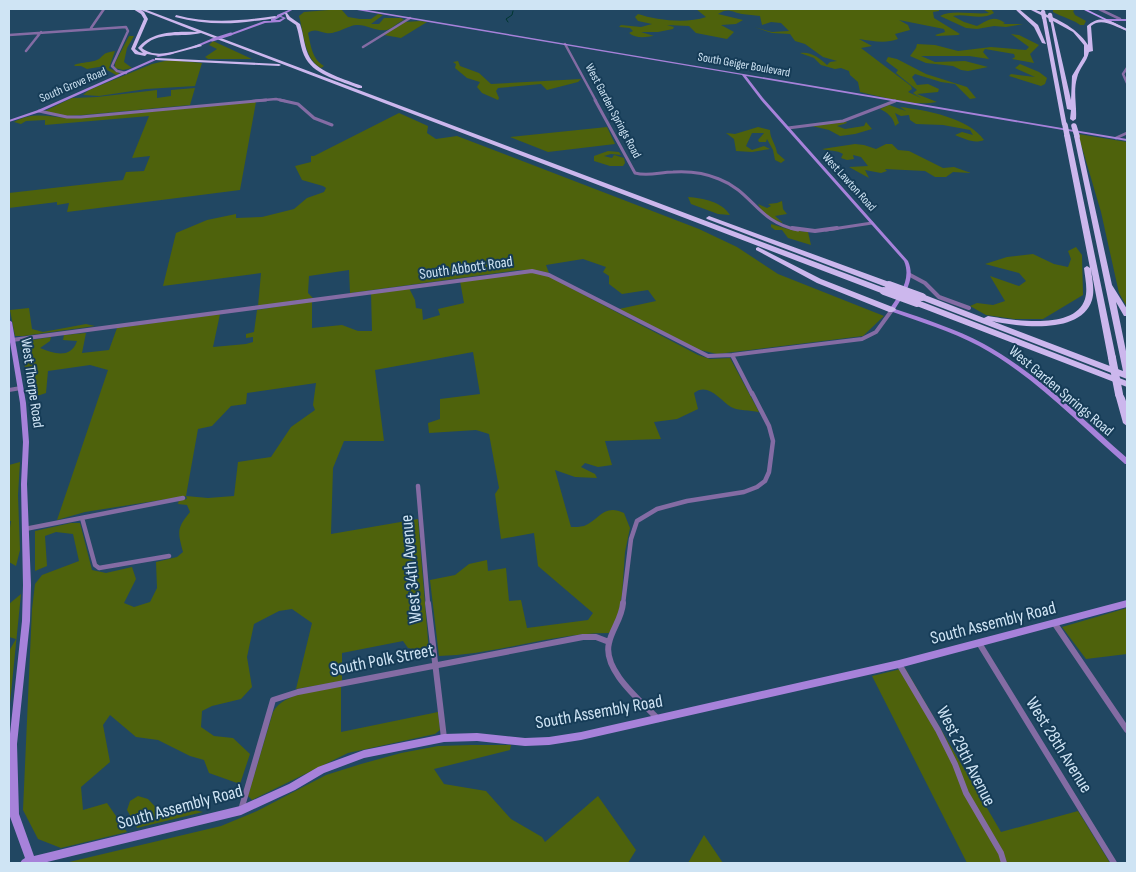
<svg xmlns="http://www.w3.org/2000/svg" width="1136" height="872" font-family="'Sofia Sans Condensed',sans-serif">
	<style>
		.green { fill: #4e620c; fill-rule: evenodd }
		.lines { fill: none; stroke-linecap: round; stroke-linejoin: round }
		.stream { stroke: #003630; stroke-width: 1 }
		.street-far4 { stroke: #846ca4; stroke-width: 2.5 }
		.street-far3 { stroke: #846ca4; stroke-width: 3 }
		.street-far2 { stroke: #846ca4; stroke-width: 4 }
		.street-far1 { stroke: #846ca4; stroke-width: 4.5 }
		.street { stroke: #846ca4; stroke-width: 6 }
		.secondary { fill: #a782da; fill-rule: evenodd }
		.primary { fill: #be98f3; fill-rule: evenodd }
		.highway { fill: #ccb7ed; fill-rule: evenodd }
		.secondary-bridge { stroke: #a782da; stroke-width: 3 }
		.highway-bridge-far2 { stroke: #ccb7ed; stroke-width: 4.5 }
		.highway-bridge-far1 { stroke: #ccb7ed; stroke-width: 5.5 }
		.highway-bridge { stroke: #ccb7ed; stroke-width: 8 }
		.labels { text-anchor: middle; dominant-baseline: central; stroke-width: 4; stroke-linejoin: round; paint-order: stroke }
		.far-street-label { font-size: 12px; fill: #cfe4f4; stroke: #163c57 }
		.street-label { font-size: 15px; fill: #cfe4f4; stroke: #163c57 }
		.near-street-label { font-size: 18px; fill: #cfe4f4; stroke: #163c57 }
	</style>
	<rect width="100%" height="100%" fill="#214762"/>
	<path class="green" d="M341 9 348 17 360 19H371L378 14 383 15 371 24H379L384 18H401L404 20C398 22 393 28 387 30 377 32 366 24 356 25 347 26 335 35 326 33 319 32 315 28 308 33 311 46 312 59 324 66L321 68C304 58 304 34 299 16L304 12Z
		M696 9H939V11L933 12 934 18 960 34 958 35 937 36 935 35 945 32 944 29 899 20 908 25 910 30 895 34 898 39C885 44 873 41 859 39L872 46 861 48 911 86 912 89 908 92 921 98 913 93 917 90 896 73 898 70 886 61 888 57 897 59 926 74 967 87 976 98 970 99 955 84 941 82 915 74 912 77 917 85 928 84 939 89 938 92 917 94 937 102C913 107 884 97 860 92L858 82 850 75 849 71 841 68 835 69 821 65 814 58 800 53C810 51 820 58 827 65L830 62 837 61 823 57 805 44 795 41 790 34 772 33 754 27 772 32 789 31 781 23 771 22 762 25 760 16C754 15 748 15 742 14 732 12 728 7 718 14L743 20 736 24 721 25 734 32 727 39 696 33 689 26 667 25 674 27 673 29 658 32H641L654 36C646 37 636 39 629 33L633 31 630 28 619 27 621 25 641 27 652 24 638 21 635 17 638 14C656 20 686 24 706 17Z
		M983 9H991L994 13C981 21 966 13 953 16L964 22 977 26C987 21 993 14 1005 23L1003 24H1023L1006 27 994 26 977 29 966 28 940 16C952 9 974 15 989 13Z
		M1053 9H1076L1073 11 1075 15 1086 21 1084 25H1080C1076 21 1060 16 1053 12Z
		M420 21 427 22 401 38 384 35 405 22Z
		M1011 34 1019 35 1039 45 1030 54 1034 63 1012 59 1015 57 1014 54 985 49 983 52 989 59 969 56H921L935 62 965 61 988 67 968 71 961 70 953 66 926 63 910 56 916 48 917 44 935 45 958 51 991 47 1026 50 1029 47Z
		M129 36H134L127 48 124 62 132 68 123 70 115 68V63Z
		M213 41 252 59H208L205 57 217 49 209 45Z
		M115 51 109 68 119 73 118 76 107 70 105 66 87 69 81 66H75L74 65C81 62 87 63 94 61 105 58 99 53 115 51Z
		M169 60 202 63 195 86 146 89 99 96 83 95 89 90 152 64Z
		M458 61 460 66 479 73 491 84 581 79 578 82 547 90 541 84 498 88 496 91 499 98 498 100 482 93 477 87 480 82 467 78 455 68 456 64 453 62Z
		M1020 64 1039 72 1047 78 1045 84 1041 86 1009 76 1011 74 1035 77 1015 68Z
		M195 88 190 105 83 115 64 116 45 111 72 98 97 97 157 90V98L171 96V90Z
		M256 102 240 190 67 212 69 203 57 205V202L9 208V193L123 180 126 172 144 171 150 156 132 158 149 116 45 125V120L26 121 21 124 14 122C31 112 48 116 66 118Z
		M889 105 906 111 900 107C926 110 969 118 984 140 974 144 965 139 955 135L962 132 973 135 970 130 943 125 916 124 910 120 909 115 901 116 895 113 899 123 895 126C893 117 888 113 880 109Z
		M399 113 428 126 427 133 436 139 457 136 699 229 737 247 778 274 884 316 863 336 717 354 696 349 619 309 656 301 648 290 622 294 609 284V276L603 272 606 267 583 259 546 265 549 273 535 270H519L350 293 349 270 309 276 308 293 313 298 258 306 261 273 163 286 176 233 207 220 236 214V218L262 217 294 209 307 198 324 192 326 188 323 186 302 180 295 166 311 162V156H314Z
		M846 122 847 123 837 126 845 129 864 126 866 122 872 129 855 134 840 136 829 130 812 126Z
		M607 127 615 144 548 152 510 137Z
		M758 127 770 130C770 139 776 144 777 153L785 160 781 163 775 160 773 150 767 139 766 142H759L758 140 764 133H752L746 146 752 150 764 146 770 149 752 152 736 151 734 139 726 133 735 134Z
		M1078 134 1127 142V307L1119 293 1101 212Z
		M855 144 864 145 876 149 886 144H892L898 150 909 151 943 168 954 167 971 173 953 172 946 177H935L925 171 885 169 887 171 881 173 865 170 869 178 849 167 868 166 861 157 853 155 854 159 847 160 841 158 843 154C837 150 829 151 822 149Z
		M608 151 619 152 621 155 611 154 604 156 612 158 614 155 624 158 625 163 623 166H610L594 161V156Z
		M688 197C703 198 722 202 730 215L718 214 691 204Z
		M782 201 783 209 787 214 775 216 783 223C773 220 763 214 758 204L767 208 771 206 768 204 777 203Z
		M771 224 791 230 808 232 811 245 788 238 782 230H775L771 227Z
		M1076 247 1082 255 1083 295 1043 319H1014L986 315 970 306 977 303 993 305 1005 301 990 276 1019 286 1026 281 1019 273 985 264 1007 257 1033 254 1054 264 1068 267 1071 259 1068 251Z
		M533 272 544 274 698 355 710 359 730 358 759 412C750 410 738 411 731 407 720 400 708 382 694 393L698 409 677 419 654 422 661 439 605 441 612 465 598 467 585 463 581 467 595 474 597 478 575 477 555 470 571 527C575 527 580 527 584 526 599 520 604 503 624 513L630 528 625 552 622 595 617 620 614 627 609 633C551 633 496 655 439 656L430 580 455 575 469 564 487 560 488 571 506 568 509 601 521 600 527 628 588 620 593 613 538 566 534 533 501 539 495 494 499 488 489 434 476 430 429 433 428 423 440 419V399L480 394 473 352 375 370 384 441H344L333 468 331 534 418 519 429 652 408 648 403 641 342 653V681L296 689 312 623 292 609 279 611 254 624 247 657 252 687 241 699 212 706 202 711 201 727 214 736 233 738 250 754 240 784 209 773 204 760 190 756 158 740 136 737 110 715 103 725 110 762 81 787 83 810 107 803 127 832 61 848 38 839 23 810 32 609 35 584 42 575 79 561 73 534 56 532 45 536 47 566 35 571V531L71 523H80L92 570 106 573 132 567 136 579 124 603 134 607 150 602 157 588 156 562 177 557 183 552C178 532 176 529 190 512L187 505 178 504 179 500 187 499 186 496 85 512 57 520 108 370 90 365 48 371 46 393 31 398 20 342 51 337 50 341 40 348C54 354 71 359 77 341L63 340 64 335 86 333 82 353 109 350 117 328 220 314 213 347 246 344 253 342V337L246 338V334L254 332 257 310 312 301V328L342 325 358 331H372L371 293 409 288 415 300 416 308 422 309 423 320 440 315 438 309 464 303 460 281ZM316 383 313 405 315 410 291 427 271 457 238 462 234 496 208 498 186 496 198 429 212 426 231 406 246 404 247 393Z
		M29 308 32 329 43 332 86 324 95 326 23 336H15L10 310Z
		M20 462 18 495 20 550 16 566 9 562V534L11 521H9V465Z
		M21 594 9 713V651L16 639 9 637V604Z
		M1127 608V654L1086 659 1062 627Z
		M905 668 1001 832 1078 811 1110 863H967L872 676Z
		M341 685V732L438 712 440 730 435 734 348 753 252 800 248 796 273 712C284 692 321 690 341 685Z
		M471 745H511L510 750 434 769 444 784 486 791 511 819 542 837 545 842 598 796 636 850 628 863H65L221 826 257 811 326 775 361 764 401 753 438 746Z
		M138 796 148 799 162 814 194 810 203 812 137 828 127 810 130 801Z
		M704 835 723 863H688Z"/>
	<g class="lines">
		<path class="stream" d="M508 22 506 19 512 15 513 11"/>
		<path class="street-far4" d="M1099 9 1120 19
			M91 28 104 9
			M9 35 126 27 128 31 112 66 117 71 126 73
			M565 44 596 101
			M363 47 410 18
			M26 51 41 32
			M1127 68 1123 74 1127 83
			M253 101 276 99 285 101"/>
		<path class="street-far3" d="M280 100 298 104 314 118 332 125
			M595 100 635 173C648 177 660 172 673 172 688 171 705 173 719 179 753 192 757 222 798 230
			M39 111 67 117H81L266 100
			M788 128 843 121 895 101
			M1116 138 1127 133
			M826 230 872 223"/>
		<path class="street-far2" d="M792 228 815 231 837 228
			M910 275 925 283 939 297 969 308
			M12 340 532 271 549 275 708 356 732 355 862 339 876 332 892 310
			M732 355 752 394
			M9 390 21 388"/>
		<path class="street-far1" d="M418 486 428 604
			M82 518 95 565 99 568 169 556
			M25 529 183 498
			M623 604 631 539 637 521 657 509 687 501 744 492 757 487 765 481 769 472 773 441 769 426 752 393"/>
		<path class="street" d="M428 603 444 738
			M623 603C622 618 612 629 609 643 602 670 641 701 658 719
			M1055 624 1127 730
			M979 643 1114 863
			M899 664 938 730 955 764 966 793 1001 853 1004 863
			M241 810 273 700 298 692 583 637H596L609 642"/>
		<path class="secondary" d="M291 9H294L281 16 286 18 280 22 265 23 232 35 229 34 264 21H271V19L277 16V15ZM280 17 283 18 279 20H275Z
			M356 9H361L1127 139V141L746 76 763 98 908 261C916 280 905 293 895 309 925 319 956 329 984 344 1038 374 1081 418 1127 458V464H1125C1078 423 1034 376 979 346 951 331 920 322 890 311L889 310C899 295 912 280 904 261L761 100 742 75 357 10Z
			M1106 19H1127V21H1105Z
			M211 39 214 40 195 48 192 47Z
			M172 52 174 53 173 54 158 57 156 56Z
			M153 59 156 60 40 112 9 122V120L38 110Z
			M9 320 12 322 26 403 29 442 27 484 31 585 30 621 17 744 19 814 34 856 240 806 289 784 318 767 364 750 444 734 477 733 525 738 549 737 581 732 899 660 1127 600V607L899 668 581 740 549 745 525 746 477 741 444 742 364 758 324 773 295 790 241 815 43 863H20L22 860 25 858 9 814V743L22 621 23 585 21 484 23 442 20 403 9 336Z"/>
		<path class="primary" d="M1082 9H1086L1127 29V31Z"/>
		<path class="highway" d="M133 9H144L887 289 888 291 884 293H881L201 33C182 38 157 30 142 48 157 61 184 48 200 44L202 46 168 55 159 56 147 54 145 56 135 54 131 49 144 19 141 14ZM141 10 197 32C177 31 151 31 138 48L143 53 139 52 135 49 148 19 144 12Z
			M1015 9H1019L1038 25 1046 44 1042 43 1034 27Z
			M1029 9H1034C1054 18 1076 26 1088 45L1087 26C1101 13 1113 22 1127 29V31C1115 27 1102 17 1091 26L1093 51 1089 52C1087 62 1079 68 1077 78 1073 91 1077 105 1076 119L1073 121 1070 119 1071 110 1067 109 1050 19 1046 17 1067 126 1062 125 1042 17 1043 16ZM1053 21 1073 32 1084 45V56L1072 76 1071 100Z
			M285 13H287L290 17 300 24C304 35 304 48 310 58 318 72 347 80 362 86V88H358C342 81 316 76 306 59 300 49 300 36 296 25L287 19Z
			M176 15C209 24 241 21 275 16L277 17C270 20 261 20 254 21 227 25 201 24 175 17Z
			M157 58 279 64 281 65 279 66 155 60V58Z
			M1067 133 1070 135 1116 358 1112 361 1108 358 1091 269C1092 279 1095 290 1092 300 1081 335 1019 327 992 321L1123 371 1074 136 1079 135 1112 285 1127 309V316H1124L1116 302 1127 356V379L919 299 918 297 919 295H925L984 318 988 316C1012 320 1075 331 1085 299 1088 289 1085 278 1084 268L1087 266 1090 268 1064 135Z
			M709 216 892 283 893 285 892 287H886L707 219 706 218Z
			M758 247 821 279 895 308 896 310 892 312H889L817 283 756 250V248Z
			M914 301H920L1127 381V387L914 305Z
			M1119 391C1129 396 1128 416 1127 426L1123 423 1115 394Z"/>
		<path class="secondary-bridge" d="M212 40 231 34"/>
		<path class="highway-bridge-far2" d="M1043 12 1044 17
			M1050 15 1051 20"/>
		<path class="highway-bridge-far1" d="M1065 125 1067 135
			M1074 126 1077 136"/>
		<path class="highway-bridge" d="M889 285 922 297
			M884 291 917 303
			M1112 358 1119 394"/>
	</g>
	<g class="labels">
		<g class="far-street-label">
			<text transform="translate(744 65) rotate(10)">South Geiger Boulevard</text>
			<text transform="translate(73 85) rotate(-23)">South Grove Road</text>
			<text transform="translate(613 111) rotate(62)">West Garden Springs Road</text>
			<text transform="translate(849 182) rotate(48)">West Lawton Road</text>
		</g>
		<g class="street-label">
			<text transform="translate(466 268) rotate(-8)">South Abbott Road</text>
			<text transform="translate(32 383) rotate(82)">West Thorpe Road</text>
			<text transform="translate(1061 391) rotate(40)">West Garden Springs Road</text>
		</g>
		<g class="near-street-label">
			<text transform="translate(411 569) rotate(-95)">West 34th Avenue</text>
			<text transform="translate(993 623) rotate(-14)">South Assembly Road</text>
			<text transform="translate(382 660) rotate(-11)">South Polk Street</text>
			<text transform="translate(599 712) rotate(-10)">South Assembly Road</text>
			<text transform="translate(1059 745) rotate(58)">West 28th Avenue</text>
			<text transform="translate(966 756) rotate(63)">West 29th Avenue</text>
			<text transform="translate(180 807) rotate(-15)">South Assembly Road</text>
		</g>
	</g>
	<rect width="1136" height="872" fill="none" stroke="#cfe4f4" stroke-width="20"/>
</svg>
